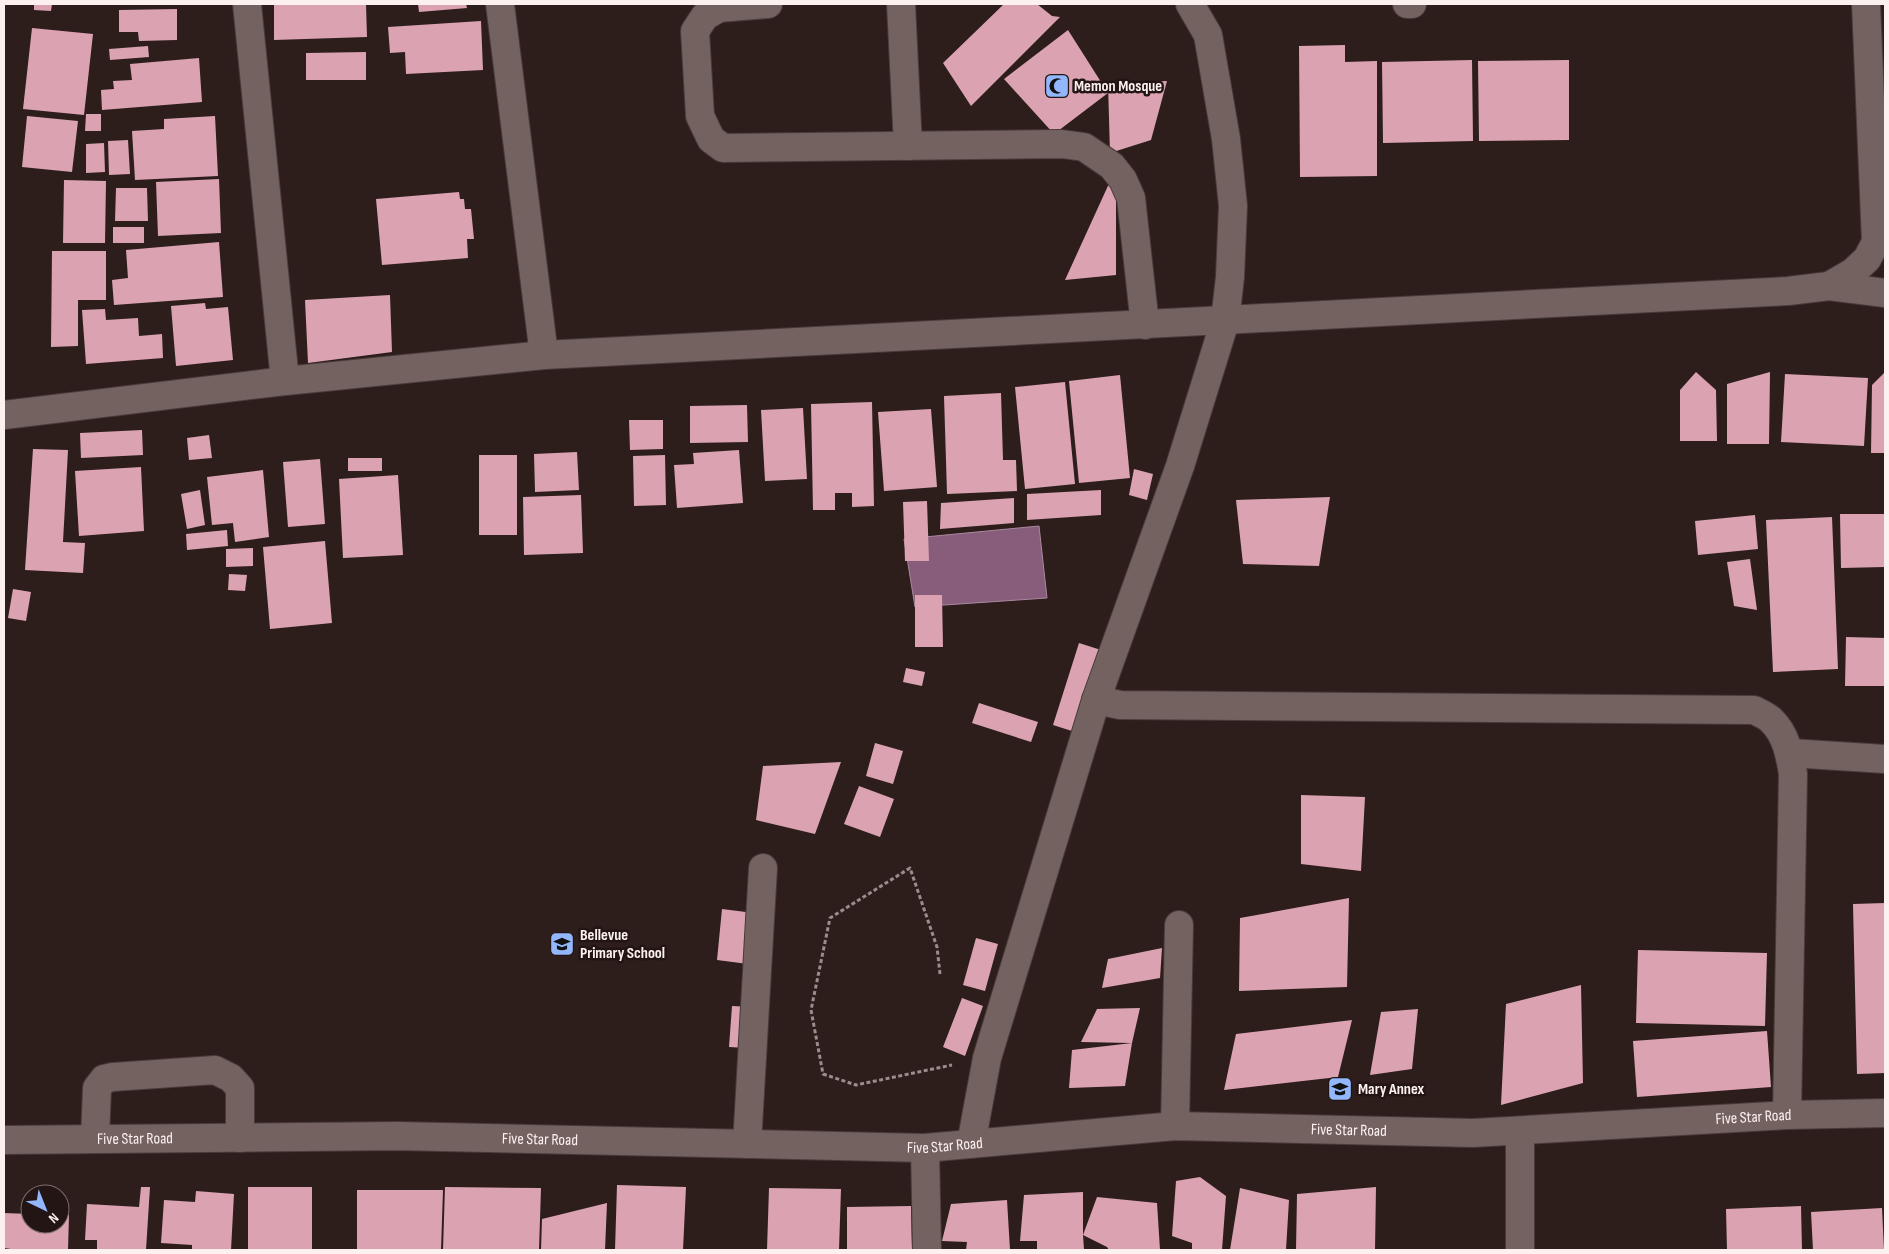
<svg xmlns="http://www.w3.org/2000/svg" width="1889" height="1254" font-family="'Sofia Sans Condensed',sans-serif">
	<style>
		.water { fill: #875d7b; stroke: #aa899e }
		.building { fill: #dba3b2 }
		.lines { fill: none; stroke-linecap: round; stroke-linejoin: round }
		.minor-casing { stroke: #483b3a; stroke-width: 30 }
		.path { stroke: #9a8d8b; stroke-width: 3; stroke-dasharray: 4 2.5; stroke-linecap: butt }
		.minor { stroke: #746260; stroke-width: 28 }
		.labels { text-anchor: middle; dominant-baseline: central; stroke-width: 5; stroke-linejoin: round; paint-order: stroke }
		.poi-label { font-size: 16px; font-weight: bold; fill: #fcf1ef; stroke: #231513; text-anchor: start }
		.street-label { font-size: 16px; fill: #fcf1ef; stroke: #231513 }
	</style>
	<rect width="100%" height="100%" fill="#2d1e1c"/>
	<path class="water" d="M1039 526 1047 598 915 607 904 539Z"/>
	<path class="building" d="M34 4H52L51 11 34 10Z
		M274 4H366L367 37 274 40Z
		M418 4H466L467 8 419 12Z
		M1004 4H1037L1052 16 1060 17 971 106 943 63Z
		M177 9V40L139 41 138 32H119V10Z
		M481 21 483 70 406 74 405 52 390 53 388 27Z
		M32 28 93 34 84 115 23 109Z
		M1068 30 1108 93 1054 134 1004 79Z
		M1345 45V62L1377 61V176L1300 177 1299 46Z
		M148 46 149 57 110 60 109 49Z
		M366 52V80H306V53Z
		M199 58 202 102 102 110 101 90 114 89 113 81 132 80 130 64Z
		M1472 60 1473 141 1383 143 1382 62Z
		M1569 60V140L1479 141 1478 61Z
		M1167 81 1151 140 1110 153 1108 84Z
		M86 114H101V131H85Z
		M27 116 78 121 72 172 22 167Z
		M215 116 218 176 135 180 132 131 164 129V119Z
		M128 140 130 174 109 175 108 141Z
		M104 143 105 172 86 173V144Z
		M1112 177 1116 199V275L1065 280Z
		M219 179 221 233 158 236 156 182Z
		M64 180 106 181 105 243H63Z
		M116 188H147L148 221H115Z
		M459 192 460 199H464L465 209H471L474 239H467L468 258 382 265 376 199Z
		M113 227H144V243H113Z
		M219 242 223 297 114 305 112 280 128 278 126 250Z
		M52 251H106V300H78V346L51 347Z
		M390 295 392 352 308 363 305 300Z
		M205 303 206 309 228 307 233 360 176 366 171 306Z
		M105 309 106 320 138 318 139 336 162 334 163 358 86 364 82 310Z
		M1696 372 1716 390 1717 441H1680V390Z
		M1770 372 1769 444H1727V384Z
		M1885 372V453H1871L1872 385Z
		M1785 374 1868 378 1864 446 1781 442Z
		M1120 375 1130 478 1079 483 1069 381Z
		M1065 382 1075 484 1025 489 1015 387Z
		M1001 393 1003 460H1016L1017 491 947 494 944 396Z
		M872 402 874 506 852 507V493H835V510H813L811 404Z
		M747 405 748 442 690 443V406Z
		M803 408 807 479 765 481 761 410Z
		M931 409 937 487 884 491 878 412Z
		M629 420H663V449L630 450Z
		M142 430 143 455 81 458 80 433Z
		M209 435 212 458 189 460 187 438Z
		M33 449 68 450 63 542 85 543 83 573 25 570Z
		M739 450 743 503 677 508 674 465 694 464 693 453Z
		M577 452 579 490 535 492 534 454Z
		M479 455H517V535H479Z
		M665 455 666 505 634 506 633 456Z
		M348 458H382V471H348Z
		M320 459 325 524 288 527 283 462Z
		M141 467 144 531 79 536 75 471Z
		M1134 469 1153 474 1147 500 1129 495Z
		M263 470 269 537 235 542 233 523 212 525 207 477Z
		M398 475 403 555 343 558 339 479Z
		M200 490 205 525 187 529 181 494Z
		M1101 490V515L1027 520V494Z
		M581 495 583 553 524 555 523 497Z
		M1330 497 1319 566 1243 564 1236 500Z
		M1014 498V523L940 529 941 503Z
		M927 501 929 561H905L903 502Z
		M1840 514H1885V567L1841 568Z
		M1755 515 1758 549 1698 555 1695 521Z
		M1832 517 1838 669 1773 672 1766 520Z
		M227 530 228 546 187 550 186 534Z
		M325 541 332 623 270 629 263 547Z
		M253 548V566L226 567V549Z
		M1750 559 1757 610 1734 606 1727 562Z
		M229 574 247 575 245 591 228 590Z
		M13 589 31 592 26 621 8 618Z
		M915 595H942L943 647H915Z
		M1846 637 1885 638V686H1845Z
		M1079 643 1101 650 1075 732 1053 725Z
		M906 668 925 672 922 686 903 682Z
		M979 703 1038 722 1031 742 972 723Z
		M875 743 903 751 893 784 866 776Z
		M841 762 815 834 756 820 763 766Z
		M859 786 894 799 880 837 844 824Z
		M1301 795 1365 797 1361 871 1301 864Z
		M1349 898 1347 987 1239 991 1240 918Z
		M1885 903V1073L1857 1074 1853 904Z
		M722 909 754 913 748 964 717 960Z
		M976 938 998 944 985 991 963 985Z
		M1162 948 1160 978 1102 988 1108 959Z
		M1638 950 1767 953 1765 1026 1636 1023Z
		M1581 985 1583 1083 1501 1105 1506 1004Z
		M962 998 983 1006 965 1056 943 1047Z
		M732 1006 751 1007 747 1048 729 1047Z
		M1140 1008 1132 1043 1081 1042 1097 1009Z
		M1418 1009 1412 1069 1370 1075 1381 1012Z
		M1352 1020 1338 1077 1224 1090 1236 1034Z
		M1767 1031 1771 1087 1637 1097 1633 1041Z
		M1132 1043 1125 1086 1069 1088 1072 1050Z
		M1200 1177 1226 1196 1222 1250H1192V1243L1172 1236 1176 1181Z
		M617 1185 686 1187 683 1250H615Z
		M141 1187H150L146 1250H97V1240H85L87 1204 139 1207Z
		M248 1187H312V1250H248Z
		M445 1187 541 1188 539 1250H443Z
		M1376 1187 1375 1250H1296L1297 1194Z
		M769 1188 841 1189 839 1250H767Z
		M1240 1188 1289 1200 1286 1250H1230Z
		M357 1190H443L441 1250H357Z
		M196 1191 234 1194 231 1250H192V1245L161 1243 164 1200 195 1202Z
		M1083 1192V1235L1097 1197 1157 1203 1160 1250H1109L1107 1247 1083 1235 1084 1250H1037V1241H1020L1024 1195Z
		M1007 1200 1010 1250H966L967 1242 942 1241 951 1204Z
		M607 1203 605 1250H541L542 1219Z
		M911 1206 912 1250H847V1207Z
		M1801 1206 1802 1250H1727L1726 1209Z
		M1882 1208 1884 1250H1813L1811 1212Z
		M4 1213 30 1214V1224H60V1214L69 1215 68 1250H18L4 1248Z"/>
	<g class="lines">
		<defs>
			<g id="minor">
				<path d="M247 4 285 381"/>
				<path d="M500 4 544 355"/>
				<path d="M768 4 719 8 705 16 695 31 700 116 711 139 723 148 1062 144 1084 147 1112 166 1123 180 1131 198 1145 325"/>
				<path d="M901 4 908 146"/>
				<path d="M1407 4H1412"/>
				<path d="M1829 286 1885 293"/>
				<path d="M4 415 285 381 544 355 1788 291 1829 286 1853 272 1867 259 1876 242 1866 4"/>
				<path d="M1096 700 1120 705 1754 710C1760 713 1767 716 1771 720 1786 734 1790 755 1793 774L1787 1115"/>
				<path d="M1790 753 1885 759"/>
				<path d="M1175 1126 1179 925"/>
				<path d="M1520 1131V1250"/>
				<path d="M95 1139 97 1088 104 1079 113 1077 215 1070 231 1078 240 1088V1138"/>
				<path id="s1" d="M4 1140 397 1136 925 1148 1175 1126 1473 1133 1787 1115 1885 1113"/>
				<path d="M747 1144 763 868"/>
				<path d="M971 1144 987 1058 1096 700 1180 466 1225 321 1230 277 1233 206 1226 139 1208 35 1190 4"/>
				<path d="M925 1148 927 1250"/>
			</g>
		</defs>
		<use href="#minor" class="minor-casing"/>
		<path class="path" d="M940 974 937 947 910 868 830 918 811 1010 823 1074 856 1085 952 1065"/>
		<use href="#minor" class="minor"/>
	</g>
	<defs>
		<symbol id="mosque-square" viewBox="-11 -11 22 22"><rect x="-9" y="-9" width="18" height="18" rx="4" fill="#92b7fd" stroke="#231513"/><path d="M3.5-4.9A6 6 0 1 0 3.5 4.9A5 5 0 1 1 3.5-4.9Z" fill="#111"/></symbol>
		<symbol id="school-square" viewBox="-11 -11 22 22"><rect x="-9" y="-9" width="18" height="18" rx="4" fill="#92b7fd" stroke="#231513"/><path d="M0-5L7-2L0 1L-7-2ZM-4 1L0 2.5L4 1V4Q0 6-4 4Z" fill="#111"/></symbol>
	</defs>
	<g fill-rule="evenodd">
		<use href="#mosque-square" x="1043" y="72" width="28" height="28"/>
		<use href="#school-square" x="548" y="930" width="28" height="28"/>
		<use href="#school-square" x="1326" y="1075" width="28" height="28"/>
	</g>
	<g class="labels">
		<g class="poi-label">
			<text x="1074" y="86">Memon Mosque</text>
			<text x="580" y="935">Bellevue<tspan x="580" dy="18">Primary School</tspan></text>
			<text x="1358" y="1089">Mary Annex</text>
		</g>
		<g class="street-label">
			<text stroke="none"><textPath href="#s1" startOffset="1751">Five Star Road</textPath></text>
			<text stroke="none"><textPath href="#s1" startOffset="1346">Five Star Road</textPath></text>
			<text stroke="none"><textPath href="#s1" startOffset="131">Five Star Road</textPath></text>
			<text stroke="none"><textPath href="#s1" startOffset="536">Five Star Road</textPath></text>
			<text stroke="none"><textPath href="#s1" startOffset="941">Five Star Road</textPath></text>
		</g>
	</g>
	<rect width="1889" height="1254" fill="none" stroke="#fcf1ef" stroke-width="10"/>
	<g transform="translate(45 1209) rotate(137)"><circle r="24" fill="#231513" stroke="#7a6d6b"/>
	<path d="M0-4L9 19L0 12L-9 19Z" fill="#92b7fd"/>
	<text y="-8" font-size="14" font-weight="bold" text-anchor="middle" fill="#fcf1ef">N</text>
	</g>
</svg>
